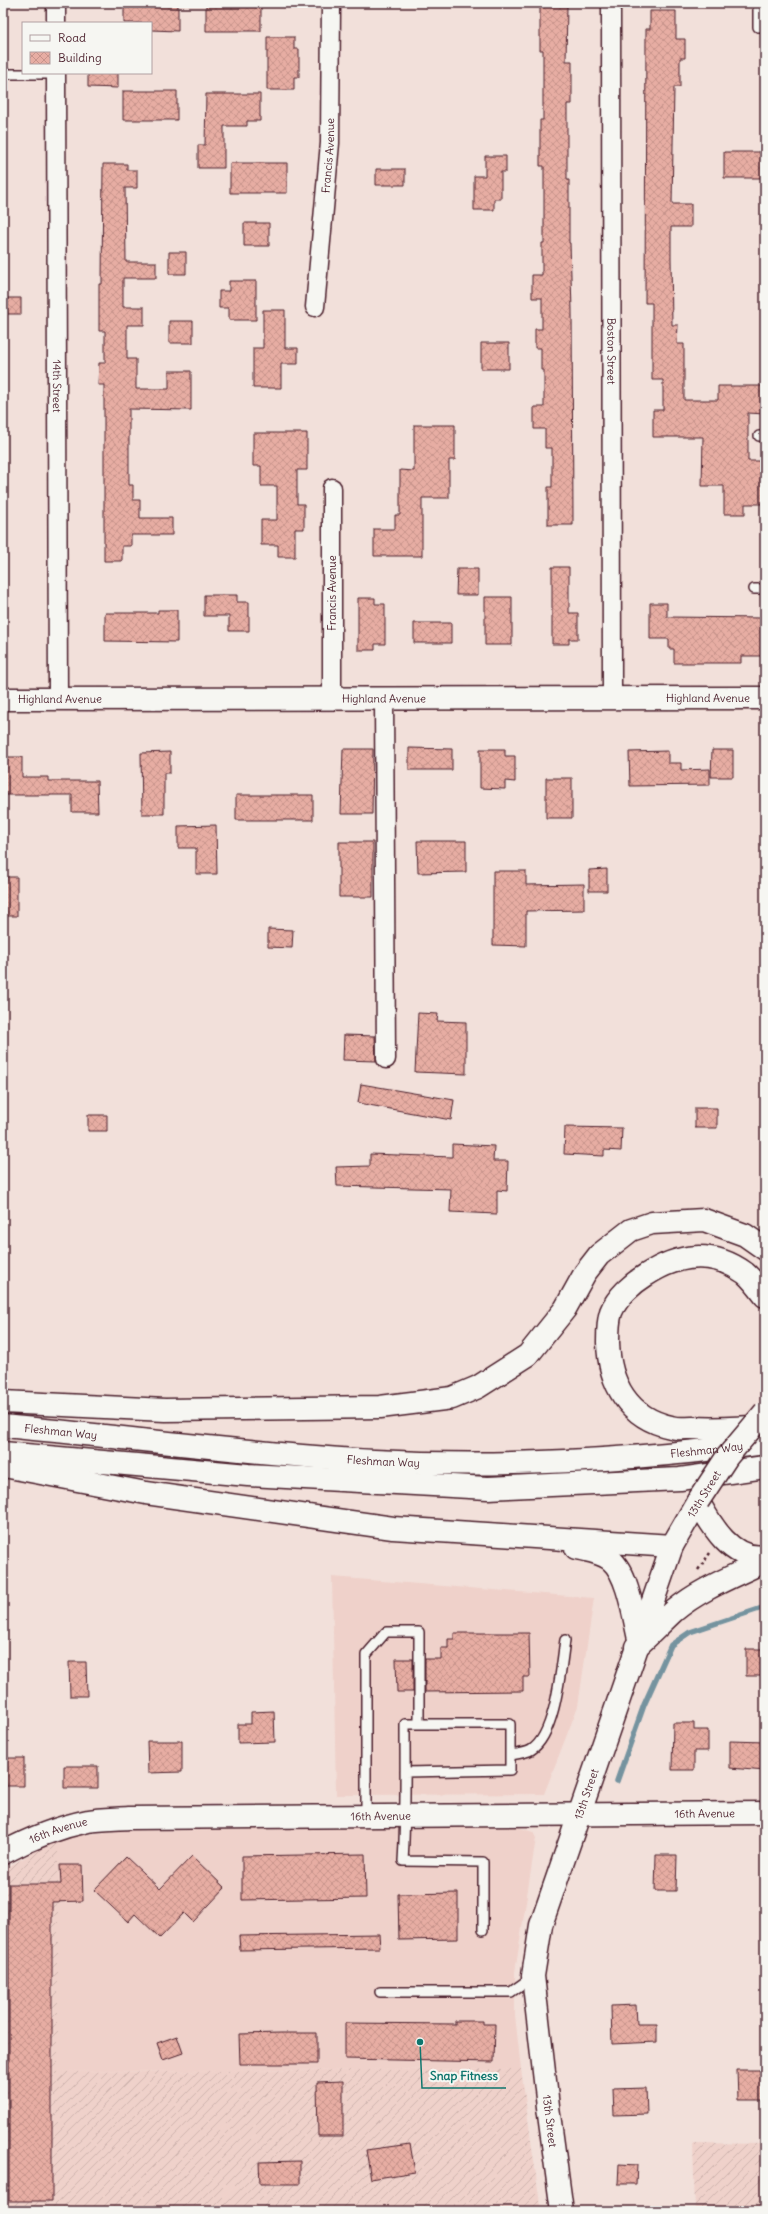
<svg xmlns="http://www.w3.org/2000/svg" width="768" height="2214" font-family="Delius,sans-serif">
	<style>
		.built { fill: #efd1ca }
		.industrial { fill: url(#industrial-furrows) }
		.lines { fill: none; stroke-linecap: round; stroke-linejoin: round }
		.stream { stroke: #74939f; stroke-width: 5.5 }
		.building { fill: url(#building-cross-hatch); stroke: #4a1f2b }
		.service-casing { stroke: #4a1f2b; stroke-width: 12 }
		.minor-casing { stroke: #4a1f2b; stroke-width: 21 }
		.tertiary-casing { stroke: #4a1f2b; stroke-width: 25 }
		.secondary-casing { stroke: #4a1f2b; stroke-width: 25 }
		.primary-casing { stroke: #4a1f2b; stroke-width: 25 }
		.path { stroke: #4a1f2b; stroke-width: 2.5; stroke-dasharray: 3 3; stroke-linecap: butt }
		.service { stroke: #f6f6f2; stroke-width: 9 }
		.minor { stroke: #f6f6f2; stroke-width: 18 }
		.tertiary { stroke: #f6f6f2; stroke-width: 22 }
		.secondary { stroke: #f6f6f2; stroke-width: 22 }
		.primary { stroke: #f6f6f2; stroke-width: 22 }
		.secondary-bridge-casing { stroke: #4a1f2b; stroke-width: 25; stroke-linecap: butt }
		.secondary-bridge { stroke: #f6f6f2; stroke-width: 22 }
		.labels { text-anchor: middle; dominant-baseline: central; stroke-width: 4; stroke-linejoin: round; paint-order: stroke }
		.street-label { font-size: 11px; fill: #4a1f2b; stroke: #f6f6f2 }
		.leader { fill: none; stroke: #0f766e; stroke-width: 1.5 }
		.callout-dot { fill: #0f766e; stroke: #f6f6f2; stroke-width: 1.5 }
		.callout-label { font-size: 12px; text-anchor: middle; font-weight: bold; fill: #0f766e; stroke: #f6f6f2; stroke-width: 4; stroke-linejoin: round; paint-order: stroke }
	</style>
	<defs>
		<pattern id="industrial-furrows" width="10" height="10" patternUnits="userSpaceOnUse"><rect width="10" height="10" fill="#efd1ca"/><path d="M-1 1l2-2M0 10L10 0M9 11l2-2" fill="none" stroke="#ceb3ae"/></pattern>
		<pattern id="building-cross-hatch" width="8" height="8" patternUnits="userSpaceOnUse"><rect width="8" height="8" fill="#e7ada3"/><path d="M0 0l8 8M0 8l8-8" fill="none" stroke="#c8948c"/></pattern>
	</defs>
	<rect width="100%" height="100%" fill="#f2e0da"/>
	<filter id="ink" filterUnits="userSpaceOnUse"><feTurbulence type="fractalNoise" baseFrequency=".025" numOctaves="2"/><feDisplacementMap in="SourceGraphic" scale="8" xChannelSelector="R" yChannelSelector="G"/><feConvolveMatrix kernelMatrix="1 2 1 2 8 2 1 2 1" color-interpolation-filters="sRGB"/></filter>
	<g filter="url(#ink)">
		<path class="built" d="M332 1577 594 1598 578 1706 544 1794 336 1795Z
			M517 1827 533 1832 536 1838 515 1972V2015L521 2069 58 2072V1838L118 1831Z"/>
		<path class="industrial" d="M58 1838V2072L521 2069 541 2211H3V1870Z
			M693 2143 765 2144V2211H695Z"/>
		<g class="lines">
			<path class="stream" d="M617 1781 644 1705 671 1645 690 1632 765 1607"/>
		</g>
		<path class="building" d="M124 3 178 4V31L151 30V23H124Z
			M219 3 261 4V31H206V4Z
			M540 6H567L566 61H572V104H567V180H569V243H570L572 310 573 525H548V487H552V448H545V429H534V407H544V370H541V348H535V329H542V298H532V275H542V243H544V166H540V120H543V50H540Z
			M650 11H676V39H685V58H680V87H674L672 204H691V227H671V258L672 325H678L677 344H684V400H718V386H765V414L748 413V461H765V504H745V514H724V486H702L703 437H653V410H663V380H652V303H645L646 29H650Z
			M267 37H294V49H299V77H294V90H267Z
			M88 73H118V88L88 87Z
			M123 91H177V120H123Z
			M206 94H260V121H247V126H224V168H198V145H205Z
			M724 152H765V178H724Z
			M485 156H506V172H501V199H494V210H474V176H485Z
			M230 163H287V193H230Z
			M103 164H127V170H137V188H125L126 262H156V278H123V307H144V325H127V359H136V389H169V371H191V410L129 409V485H133V500H140V518H172V535H131V546H122V561H104V385H98L99 363H105V331H99V284H102Z
			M376 169H405V185H376Z
			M244 223H269V246H244Z
			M169 252H186V274H169Z
			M229 281H256V320H229V308H219V291H229Z
			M3 298H21V314H3Z
			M263 310H285V348H298V364H281V388H253V348H263Z
			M169 321H193V343H169Z
			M481 343H509V369H481Z
			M414 425H455V460H449V498H422V556H374V529H395V515H400V470L414 471Z
			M253 433H307V470H297V504H304V529H295V557H278V545H261V520H277V486H261V466H253Z
			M552 567H569V613H578V639H569V644H552Z
			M457 569H478V595H456Z
			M204 595H237V602H249V631H229V616H204Z
			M485 597H512V645H485Z
			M358 598H375V604H385V644H375V650H358Z
			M650 603H667V617L765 618V656H741V663H674V649H669V639H650Z
			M158 610H177V642L105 641V613H158Z
			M414 623H451V643H414Z
			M409 748 452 749V770H409Z
			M343 749H373L372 814H341Z
			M480 749H505V756H515V782L505 781V789L480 788Z
			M712 750H733V777H711Z
			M668 751V763H681V770L710 769V785L630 786 629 752Z
			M170 752V773H164V814H142L141 753Z
			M3 757H22V777H48V781H97L98 812H72V795H3Z
			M546 778H572V818H546Z
			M236 795H313V820H236Z
			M216 825 217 874H196V848H178V826Z
			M417 841H466V872L418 873Z
			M339 842H373V897H339Z
			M607 869V891H589V870Z
			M493 871H526V885L584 884V910L526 911V946L493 945Z
			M3 877H17V916H3Z
			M268 929 293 930 292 948 268 947Z
			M418 1013 438 1014 437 1021 466 1022V1074L415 1072Z
			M344 1035 375 1036 376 1061 343 1060Z
			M361 1084 454 1100 451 1120 358 1103Z
			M695 1108H717V1128H695Z
			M88 1115H107V1131H88Z
			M565 1127 622 1128 621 1151 604 1150V1156L564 1154Z
			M452 1144 494 1146 493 1161H508L507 1191 497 1190V1214L450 1212 451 1189 337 1186 336 1167 370 1166V1154L452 1157Z
			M454 1633H529L530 1677H523V1691L425 1692V1659H441V1648H448V1639H454Z
			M746 1649H765V1676H746Z
			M396 1659H413V1692H397Z
			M69 1662H86L87 1696H70Z
			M274 1711 275 1742 238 1743V1724H251V1712Z
			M673 1723H694V1730H708V1751H694V1770H672Z
			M147 1741H182V1772L148 1773Z
			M730 1741 765 1742V1771L730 1768Z
			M4 1758H24V1786H4Z
			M64 1766H98V1788H64Z
			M365 1854 366 1898 242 1900V1856Z
			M656 1855H677L676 1891H655Z
			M192 1856 225 1888 193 1922 184 1913 160 1938 135 1914 128 1922 94 1890 126 1857 160 1889Z
			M60 1865H82L83 1901 52 1902V2201H9V1884H61Z
			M458 1893V1939L399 1940 398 1894Z
			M379 1934 380 1948 240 1950 239 1936Z
			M636 2005 637 2024H657V2042L612 2044 611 2006Z
			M455 2021H483V2024H495L494 2062 345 2059V2023L455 2024Z
			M281 2033H317V2064H240L239 2034Z
			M177 2036 183 2053 163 2060 157 2043Z
			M737 2070H764V2100H738Z
			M343 2081V2136H318L317 2082Z
			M646 2088 647 2114 614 2115 613 2089Z
			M410 2144 415 2172 371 2179 366 2150Z
			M300 2161V2184H260L259 2162Z
			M619 2164 637 2165 636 2184H618Z"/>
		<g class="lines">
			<defs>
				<path id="service" d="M758 3V27H765
					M3 74H56
					M759 436H765
					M754 589H765
					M510 1755C516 1754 526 1753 531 1750 556 1735 561 1667 565 1640
					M405 1772 510 1770V1724H405C405 1769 406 1815 403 1861L483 1862V1930
					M366 1816V1655L386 1632H419V1724
					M380 1992H511L532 1977"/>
				<g id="minor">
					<path d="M56 3V23"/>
					<path id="s1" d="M611 3 612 699"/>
					<path id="s2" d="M56 73 58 698"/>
					<path id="s3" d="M315 307 330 143 331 3"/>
					<path d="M384 698 386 1059"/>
					<path d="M332 699V488"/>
				</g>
				<g id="tertiary">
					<path id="s4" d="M3 1853C29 1839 59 1827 88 1821 101 1819 115 1819 129 1818L765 1813"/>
				</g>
				<g id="secondary">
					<path id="s5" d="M3 699 765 698"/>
					<path id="s6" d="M562 2211 548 2107 533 1976 541 1925 672 1546 698 1501"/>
				</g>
				<g id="primary">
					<path d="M765 1296C759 1288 752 1279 745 1273 712 1249 678 1254 646 1275 633 1283 617 1297 611 1312 608 1321 608 1333 608 1342 609 1383 628 1418 671 1427 677 1429 685 1428 692 1428 717 1429 741 1428 765 1426"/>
					<path d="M3 1402 165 1410 380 1407 452 1398 478 1387 528 1355 565 1309 585 1273 599 1255 631 1230 652 1223 704 1220 745 1235 765 1249"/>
					<path id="s7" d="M3 1426C127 1437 250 1454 374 1461 504 1468 636 1460 765 1443"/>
					<path d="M3 1453 248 1475 488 1488 680 1479 765 1467"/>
					<path d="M4 1466 146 1493 393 1528 672 1546"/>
					<path d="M698 1501C711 1525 732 1562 765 1556"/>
					<path d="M576 1548C587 1550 602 1553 611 1560 628 1574 634 1618 639 1639"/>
					<path d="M636 1647C649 1636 661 1623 674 1611 700 1589 734 1576 765 1561"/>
				</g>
			</defs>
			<use href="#service" class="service-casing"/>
			<use href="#minor" class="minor-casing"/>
			<use href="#tertiary" class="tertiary-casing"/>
			<use href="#secondary" class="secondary-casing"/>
			<use href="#primary" class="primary-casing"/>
			<path class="path" d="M698 1570 710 1553"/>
			<use href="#service" class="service"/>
			<use href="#minor" class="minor"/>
			<use href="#tertiary" class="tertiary"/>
			<use href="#secondary" class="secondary"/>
			<use href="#primary" class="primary"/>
			<defs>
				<path id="secondary-bridge" d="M698 1501 727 1457 765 1412"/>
			</defs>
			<use href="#secondary-bridge" class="secondary-bridge-casing"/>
			<use href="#secondary-bridge" class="secondary-bridge"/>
		</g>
	</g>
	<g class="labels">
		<g class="street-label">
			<text stroke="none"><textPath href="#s3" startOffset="152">Francis Avenue</textPath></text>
			<text stroke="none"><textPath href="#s1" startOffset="348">Boston Street</textPath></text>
			<text stroke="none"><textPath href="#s2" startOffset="313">14th Street</textPath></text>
			<text transform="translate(332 593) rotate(-90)">Francis Avenue</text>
			<text stroke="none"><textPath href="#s5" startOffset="381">Highland Avenue</textPath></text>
			<text stroke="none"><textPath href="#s5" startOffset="57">Highland Avenue</textPath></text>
			<text stroke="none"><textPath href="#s5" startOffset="705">Highland Avenue</textPath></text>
			<text stroke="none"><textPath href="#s7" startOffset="58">Fleshman Way</textPath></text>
			<text stroke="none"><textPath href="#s7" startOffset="706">Fleshman Way</textPath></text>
			<text stroke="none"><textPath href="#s7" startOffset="382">Fleshman Way</textPath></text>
			<text transform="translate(704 1494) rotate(-58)">13th Street</text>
			<text stroke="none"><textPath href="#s6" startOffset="427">13th Street</textPath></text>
			<text stroke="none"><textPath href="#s4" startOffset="708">16th Avenue</textPath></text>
			<text stroke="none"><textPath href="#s4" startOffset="384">16th Avenue</textPath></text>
			<text stroke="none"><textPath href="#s4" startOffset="60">16th Avenue</textPath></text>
			<text transform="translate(550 2121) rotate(83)">13th Street</text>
		</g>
	</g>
	<path class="leader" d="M420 2042L422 2088H506"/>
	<circle class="callout-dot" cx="420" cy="2042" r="4"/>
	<g class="callout-label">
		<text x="464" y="2080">Snap Fitness</text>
	</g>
	<rect width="768" height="2214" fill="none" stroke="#f6f6f2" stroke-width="16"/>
	<rect x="8" y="8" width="752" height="2198" fill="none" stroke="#4a1f2b" stroke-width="1.5" filter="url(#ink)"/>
	<rect x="22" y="22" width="130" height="52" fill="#f6f6f2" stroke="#b1a0a2"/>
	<rect x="30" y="35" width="20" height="6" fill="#f6f6f2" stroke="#b1a0a2"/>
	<text x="58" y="42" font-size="12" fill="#4a1f2b">Road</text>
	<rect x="30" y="52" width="20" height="12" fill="url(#building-cross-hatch)" stroke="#b1a0a2"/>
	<text x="58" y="62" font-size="12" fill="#4a1f2b">Building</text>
</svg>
